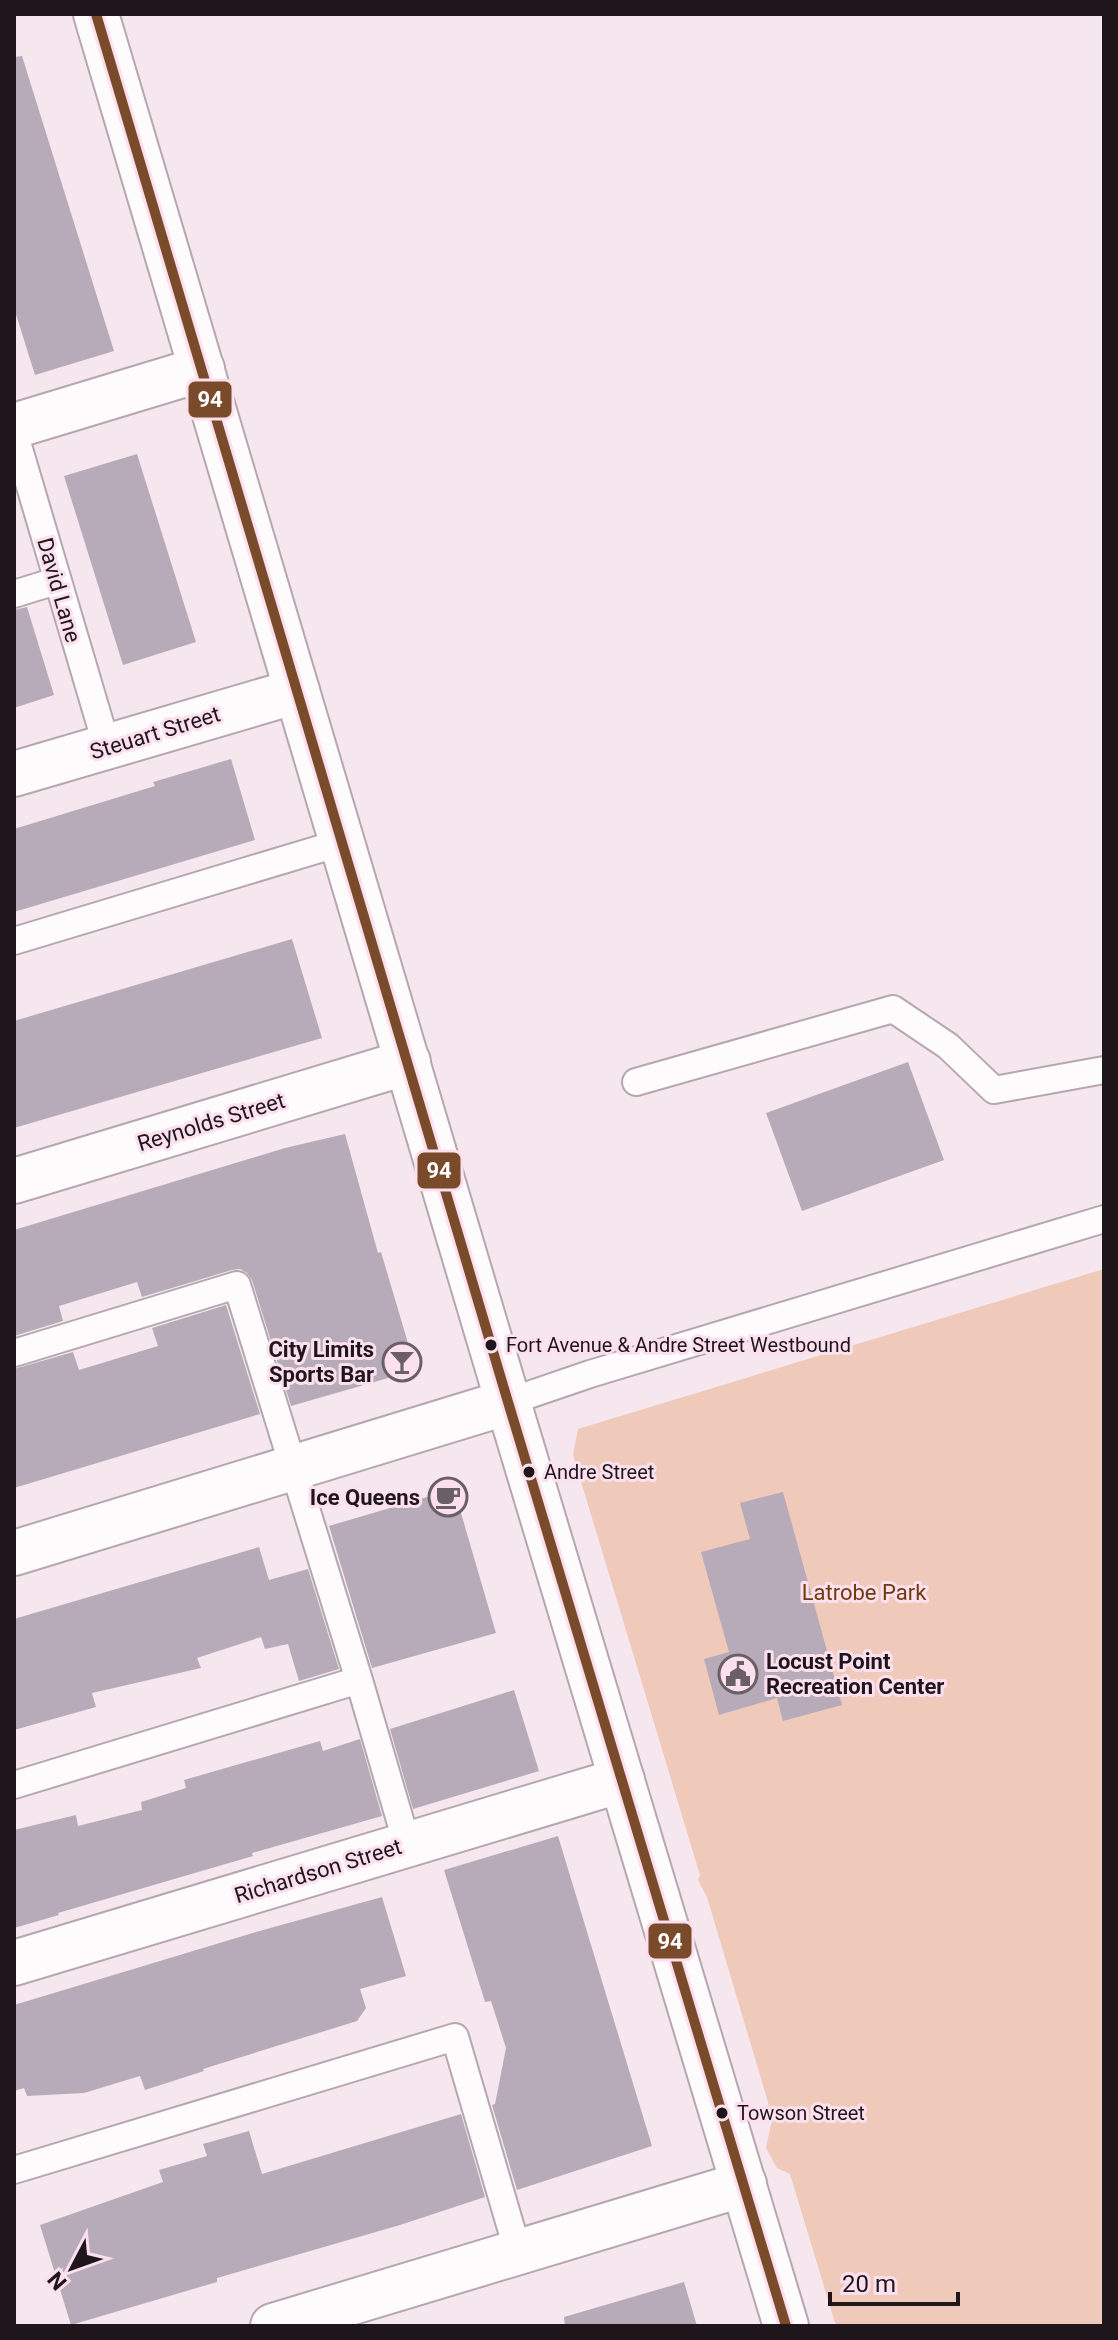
<svg xmlns="http://www.w3.org/2000/svg" width="1118" height="2340" font-family="Roboto,sans-serif">
	<style>
		.green { fill: #efc9b9 }
		.building { fill: #b8abb9 }
		.lines { fill: none; stroke-linecap: round; stroke-linejoin: round }
		.service-casing { stroke: #b4a8ae; stroke-width: 30 }
		.minor-casing { stroke: #b4a8ae; stroke-width: 48 }
		.tertiary-casing { stroke: #b4a8ae; stroke-width: 48 }
		.service { stroke: #fefbfc; stroke-width: 26 }
		.minor { stroke: #fefbfc; stroke-width: 44 }
		.tertiary { stroke: #fefbfc; stroke-width: 44 }
		.bus-1-casing { stroke: #fce0ee; stroke-width: 16 }
		.bus-1 { stroke: #7a4b2a; stroke-width: 10 }
		.bus-dot { fill: #1f161b; stroke: #fce0ee; stroke-width: 3 }
		.labels { text-anchor: middle; dominant-baseline: central; stroke-width: 6; stroke-linejoin: round; paint-order: stroke }
		.bus-label { font-size: 20px; fill: #1f161b; stroke: #fce0ee; text-anchor: start }
		.street-label { font-size: 22px; fill: #1f161b; stroke: #fce0ee }
		.poi-label { font-size: 22px; font-weight: bold; fill: #1f161b; stroke: #fce0ee; text-anchor: end }
		.park-label { font-size: 22px; fill: #723a0c; stroke: #fce0ee }
		.line-badge { stroke: #fce0ee; stroke-width: 3 }
		.badge-label { font-size: 22px; text-anchor: middle; font-weight: bold; fill: #fff }
	</style>
	<rect width="100%" height="100%" fill="#f6e6ee"/>
	<path class="green" d="M1104 1269V2326H836L790 2174 777 2168 766 2148 772 2120 768 2102 707 1897 698 1880 700 1875 573 1455 578 1429Z"/>
	<path class="building" d="M22 56 114 351 35 375 14 308V57Z
		M137 454 196 642 123 665 64 476Z
		M27 607 54 695 14 708V610Z
		M231 759 255 840 14 912V829L155 786 153 782Z
		M292 939 322 1038 14 1128V1021Z
		M908 1062 944 1160 802 1211 766 1113Z
		M345 1134 378 1253 381 1252 416 1370 291 1406 252 1280 247 1273 240 1269 232 1270 142 1297 137 1282 59 1306 63 1321 14 1336V1230L285 1148Z
		M226 1305 260 1414 14 1488V1369L73 1352 79 1370 158 1346 152 1328Z
		M454 1489 496 1633 372 1668 329 1526Z
		M783 1492 842 1705 783 1721 777 1698 719 1715 704 1659 729 1652 701 1552 750 1539 740 1503Z
		M259 1547 269 1580 308 1569 339 1669 299 1681 288 1644 265 1649 261 1637 197 1658 201 1668 92 1693 96 1707 14 1730V1619Z
		M514 1690 539 1771 413 1809 390 1729Z
		M360 1739 382 1816 252 1853 253 1856 58 1913 59 1915 14 1928V1830L76 1815 78 1826 142 1810 141 1802 186 1788 184 1780 320 1741 323 1751Z
		M558 1836 652 2146 517 2190 492 2105 495 2104 506 2048 491 2001 485 2002 444 1870Z
		M382 1897 406 1976 360 1989 366 2008 357 2021 203 2069 204 2071 145 2090 140 2076 84 2093 27 2096 24 2088 14 2091V2005L256 1932Z
		M461 2114 485 2197 400 2225 217 2278V2282L71 2325 40 2225 163 2182 159 2170 207 2156 203 2144 249 2131 262 2174Z
		M684 2282 697 2326H565L564 2317Z"/>
	<g class="lines">
		<defs>
			<path id="service" d="M14 432 107 747
				M14 594 56 581
				M14 941 343 842
				M636 1082 893 1009 948 1046 994 1090 1104 1070
				M14 1353 237 1285 359 1680 407 1844
				M508 1402 590 1374 1104 1219
				M14 1785 359 1680
				M14 2170 455 2037 518 2252"/>
			<path id="minor" d="M14 426 202 369
				M14 774 297 691
				M14 1181 408 1062
				M14 1553 508 1402
				M14 1963 622 1780
				M273 2326 744 2184"/>
			<path id="tertiary" d="M96 14 508 1402 786 2326"/>
		</defs>
		<use href="#service" class="service-casing"/>
		<use href="#minor" class="minor-casing"/>
		<use href="#tertiary" class="tertiary-casing"/>
		<use href="#service" class="service"/>
		<use href="#minor" class="minor"/>
		<use href="#tertiary" class="tertiary"/>
		<defs>
			<path id="bus-1" d="M96 14 508 1402 786 2326"/>
		</defs>
		<use href="#bus-1" class="bus-1-casing"/>
		<use href="#bus-1" class="bus-1"/>
	</g>
	<defs>
		<symbol id="bar-ring" viewBox="-11 -11 22 22"><circle r="9.5" fill="#fce0ee" stroke="#6a5f65" stroke-width="1.5"/><path d="M-6-5H6L.8 .8V4.5H3.5V6h-7V4.5H-.8V.8Z" fill="#6a5f65"/></symbol>
		<symbol id="cafe-ring" viewBox="-11 -11 22 22"><circle r="9.5" fill="#fce0ee" stroke="#6a5f65" stroke-width="1.5"/><path d="M-5.5-4.5H6V0H3Q3 3.5 0 3.5H-2.5Q-5.5 3.5-5.5 0ZM3-3.2v2h1.7v-2ZM-6 4.5H4V6H-6Z" fill="#6a5f65"/></symbol>
		<symbol id="civic-ring" viewBox="-11 -11 22 22"><circle r="9.5" fill="#fce0ee" stroke="#6a5f65" stroke-width="1.5"/><path d="M-.6-6.5H3V-4.5H.6V-3L4-1V1h2V6H-6V1h2V-1L-.6-3ZM-1.2 2.5V6h2.4V2.5Z" fill="#6a5f65"/></symbol>
	</defs>
	<g fill-rule="evenodd">
		<use href="#bar-ring" x="380" y="1340" width="44" height="44"/>
		<use href="#cafe-ring" x="426" y="1475" width="44" height="44"/>
		<use href="#civic-ring" x="716" y="1652" width="44" height="44"/>
	</g>
	<g class="bus-dot">
		<circle cx="491" cy="1345" r="7"/>
		<circle cx="529" cy="1472" r="7"/>
		<circle cx="722" cy="2113" r="7"/>
	</g>
	<g class="labels">
		<g class="bus-label">
			<text x="506" y="1345">Fort Avenue &amp; Andre Street Westbound</text>
			<text x="544" y="1472">Andre Street</text>
			<text x="737" y="2113">Towson Street</text>
		</g>
		<g class="street-label">
			<text transform="translate(59 590) rotate(74)">David Lane</text>
			<text transform="translate(155 733) rotate(-17)">Steuart Street</text>
			<text transform="translate(211 1122) rotate(-17)">Reynolds Street</text>
			<text transform="translate(318 1871) rotate(-17)">Richardson Street</text>
		</g>
		<g class="poi-label">
			<text x="374" y="1349">City Limits<tspan x="374" dy="25">Sports Bar</tspan></text>
			<text x="420" y="1497">Ice Queens</text>
			<text x="766" y="1661" text-anchor="start">Locust Point<tspan x="766" dy="25">Recreation Center</tspan></text>
		</g>
		<g class="park-label">
			<text x="864" y="1592">Latrobe Park</text>
		</g>
	</g>
	<g class="line-badge">
		<rect x="187" y="380" width="46" height="39" rx="8" fill="#7a4b2a"/>
		<rect x="416" y="1151" width="46" height="39" rx="8" fill="#7a4b2a"/>
		<rect x="647" y="1922" width="46" height="38" rx="8" fill="#7a4b2a"/>
	</g>
	<g class="badge-label">
		<text x="210" y="407">94</text>
		<text x="439" y="1178">94</text>
		<text x="670" y="1949">94</text>
	</g>
	<rect width="1118" height="2340" fill="none" stroke="#1f161b" stroke-width="32"/>
	<g transform="translate(72 2268) rotate(229)" stroke="#fce0ee" stroke-width="6" paint-order="stroke">
	<path d="M0-6L14 30L0 20L-14 30Z" fill="#1f161b"/>
	<text y="-12" font-size="22" font-weight="bold" text-anchor="middle" fill="#1f161b">N</text>
	</g>
	<path d="M830 2292v12h128v-12" fill="none" stroke="#1f161b" stroke-width="4"/>
	<text x="842" y="2292" font-size="24" fill="#1f161b" stroke="#fce0ee" stroke-width="6" paint-order="stroke">20 m</text>
</svg>
